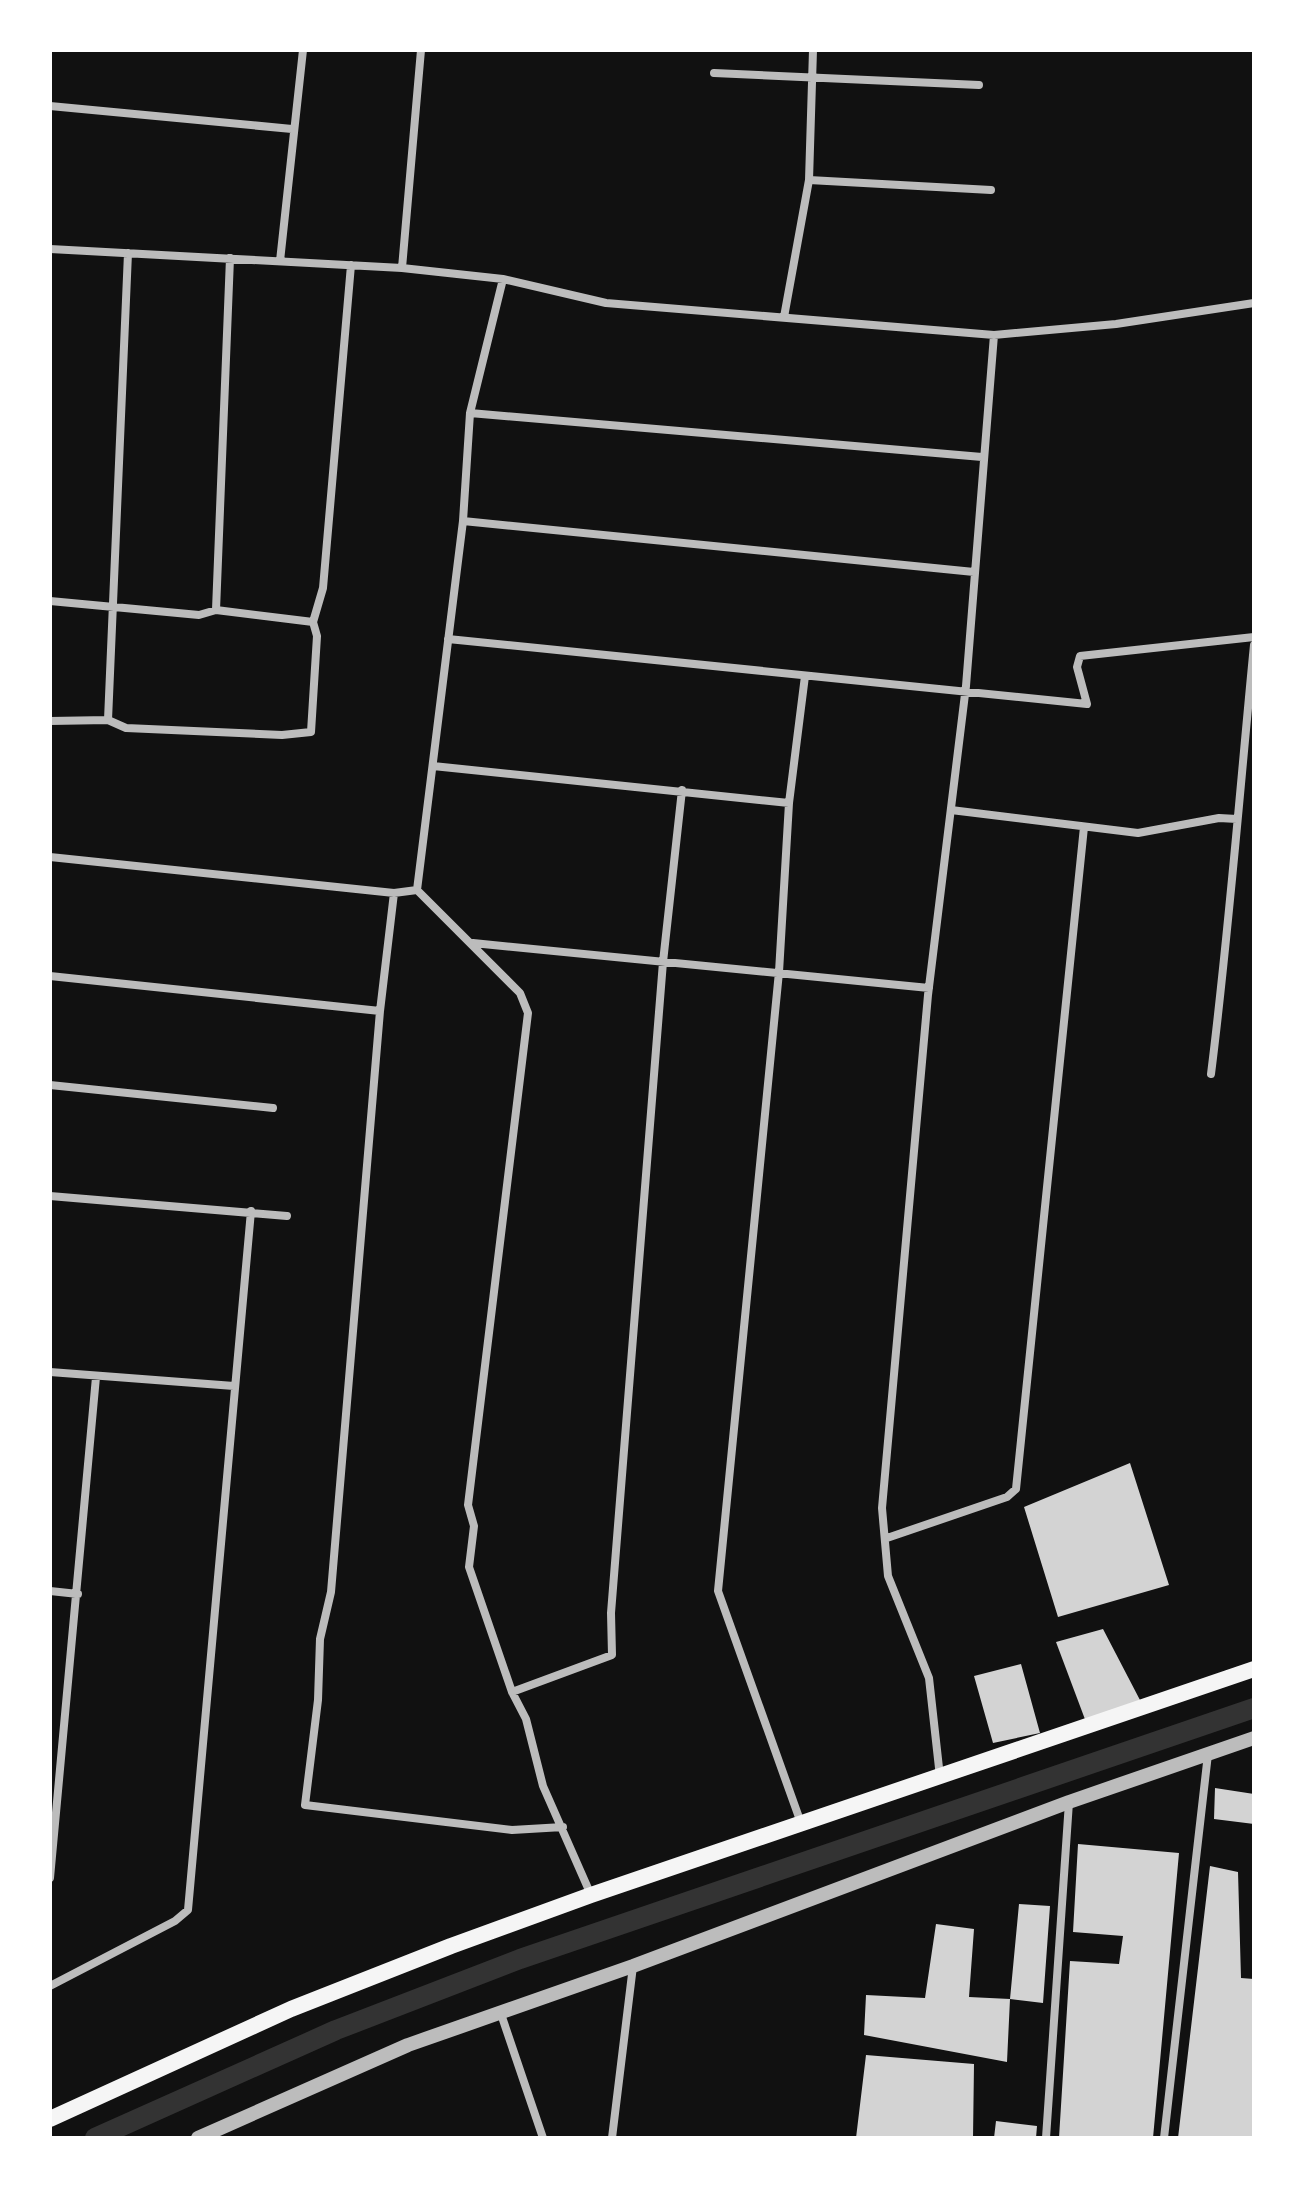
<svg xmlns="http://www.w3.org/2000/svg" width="1304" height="2188" font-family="Mulish,sans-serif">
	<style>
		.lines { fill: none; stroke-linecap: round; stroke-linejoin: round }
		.canal { stroke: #333; stroke-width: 20 }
		.building { fill: #d3d3d3 }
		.minor { stroke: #bcbcbc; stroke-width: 8 }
		.tertiary { stroke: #bcbcbc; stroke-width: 14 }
		.secondary { stroke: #f5f5f5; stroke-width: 16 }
	</style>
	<rect width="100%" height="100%" fill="#111"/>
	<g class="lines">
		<path class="canal" d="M95 2138 336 2030 520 1959 1254 1708"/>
	</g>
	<path class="building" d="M1130 1463 1169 1585 1058 1617 1024 1507Z
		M1103 1629 1141 1702 1086 1722 1056 1642Z
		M1021 1664 1040 1733 993 1743 974 1676Z
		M1215 1788 1254 1794V1824L1214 1819Z
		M1078 1844 1179 1853 1153 2138H1059L1070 1961 1119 1964 1123 1936 1073 1932Z
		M1210 1866 1238 1872 1241 1978 1254 1979V2138H1178Z
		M1019 1904 1050 1906 1043 2003 1010 1999Z
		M936 1924 974 1929 969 1997 1010 1999 1007 2062 864 2035 866 1995 925 1998Z
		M866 2055 974 2064 973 2138H856Z
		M996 2121 1037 2126 1036 2138H994Z"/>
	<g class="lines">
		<path class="minor" d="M714 73 979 85
			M50 106 292 129
			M809 180 991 190
			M50 249 402 268 503 279 606 303 994 335 1116 324 1254 303
			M280 261 303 50
			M402 268 421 50
			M503 279 470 413 463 521 417 890 520 993 528 1013 468 1505 474 1526 469 1567 512 1692 526 1719 543 1786 591 1895
			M784 317 809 180 813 50
			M470 413 982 457
			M463 521 974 572
			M50 601 199 615 216 610 313 622
			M216 610 230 258
			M448 639 1087 704 1077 667 1080 656 1254 637
			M108 720 128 253
			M50 721 108 720 126 728 282 735 311 732 317 636 313 622 323 588 351 265
			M433 766 789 803
			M951 810 1138 833 1219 818 1237 819
			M50 857 394 893 417 890
			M394 893 380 1011 331 1592 320 1639 318 1700 305 1805 512 1830 563 1827
			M473 943 929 988
			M50 976 380 1011
			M1211 1074C1229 931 1240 788 1254 645
			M50 1085 273 1108
			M50 1196 287 1216
			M50 1372 234 1386
			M887 1538 1007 1497 1016 1489 1084 827
			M50 1591 78 1594
			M512 1692 612 1655 611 1613 663 962 682 790
			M940 1777 929 1678 888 1576 882 1508 928 995 966 686 994 335
			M801 1823 718 1591 779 972 789 803 805 676
			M50 1878 96 1377
			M50 1986 175 1921 188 1910 251 1211
			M501 2014 543 2138
			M612 2138 633 1966
			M1046 2138 1069 1802
			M1164 2138 1208 1754"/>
		<path class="tertiary" d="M198 2138 408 2045 633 1966 1069 1802 1254 1738"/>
		<path class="secondary" d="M50 2119 291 2009 451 1946 591 1895 1254 1669"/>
	</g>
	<rect width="1304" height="2188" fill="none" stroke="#ffffff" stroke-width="104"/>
</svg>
